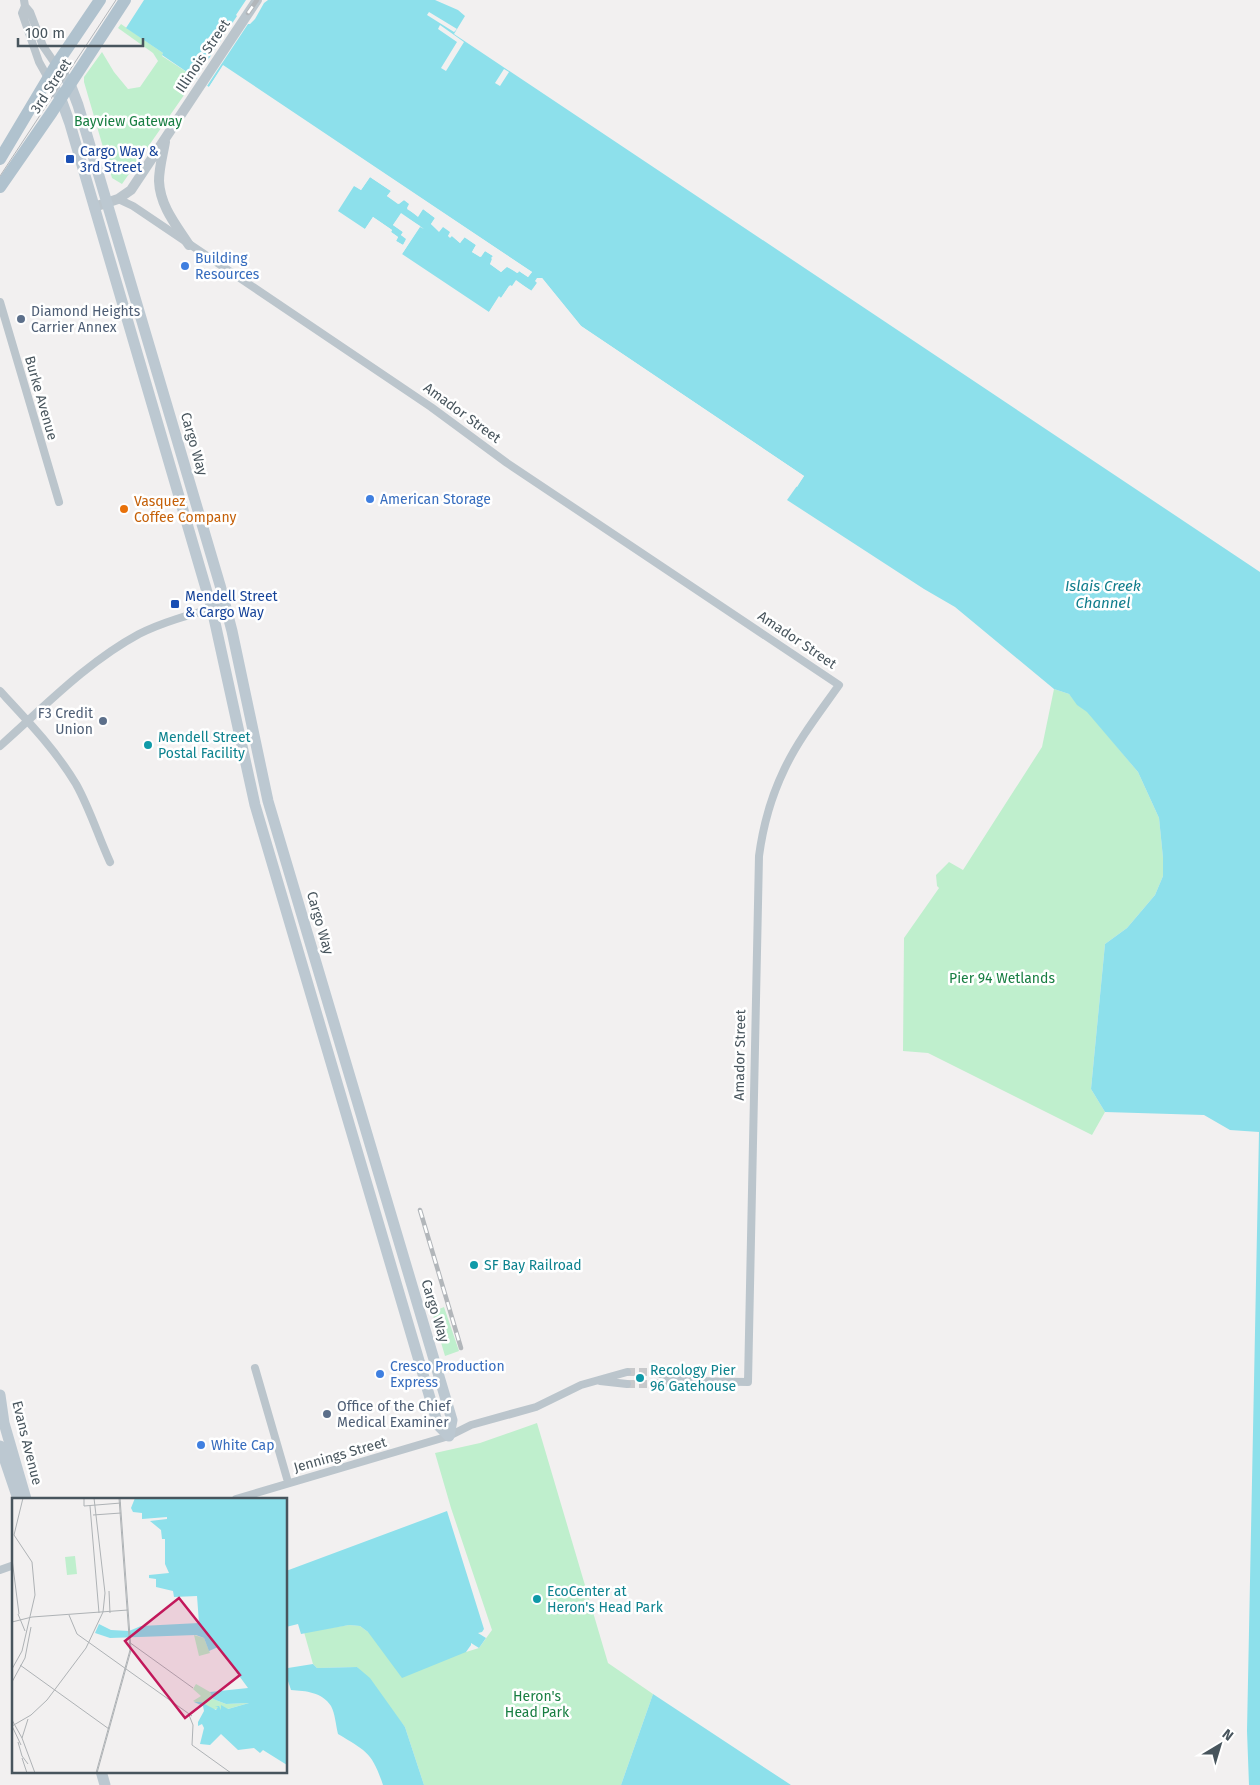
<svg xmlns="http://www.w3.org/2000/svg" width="1260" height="1785" font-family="'Fira Sans',sans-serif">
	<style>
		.green { fill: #bfefcd }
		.water { fill: #8de0eb }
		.pier { fill: #f2f0f0; fill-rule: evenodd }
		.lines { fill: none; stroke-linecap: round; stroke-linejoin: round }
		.minor-tunnel { stroke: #c8c9cb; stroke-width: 8; stroke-dasharray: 8 4; stroke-linecap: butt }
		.minor { stroke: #bbc5cc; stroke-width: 8 }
		.tertiary { stroke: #bbc5cc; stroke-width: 10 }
		.secondary { stroke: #bcc8d1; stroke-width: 11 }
		.primary { stroke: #b0c2ce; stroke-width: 12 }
		.tram { stroke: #b2b6ba; stroke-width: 1 }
		.rail-casing { stroke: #b2b6ba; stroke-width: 4.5 }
		.rail { stroke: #fff; stroke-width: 2.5; stroke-dasharray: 8; stroke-linecap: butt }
		.transit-dot { fill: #1a4fb4; stroke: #fff; stroke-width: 2 }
		.shop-dot { fill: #3f7fe0; stroke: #fff; stroke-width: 2 }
		.service-dot { fill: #5c6f8a; stroke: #fff; stroke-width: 2 }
		.food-dot { fill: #e8710a; stroke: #fff; stroke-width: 2 }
		.culture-dot { fill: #0f9aa8; stroke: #fff; stroke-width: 2 }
		.labels { text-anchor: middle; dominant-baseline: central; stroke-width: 5; stroke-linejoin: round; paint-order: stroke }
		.street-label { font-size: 14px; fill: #48555d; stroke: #fff }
		.park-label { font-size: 14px; fill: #187e42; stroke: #fff }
		.transit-label { font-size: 14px; fill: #164399; stroke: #fff; text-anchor: start }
		.shop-label { font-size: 14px; fill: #366cbe; stroke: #fff; text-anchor: start }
		.service-label { font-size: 14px; fill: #4e5e75; stroke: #fff; text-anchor: start }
		.food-label { font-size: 14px; fill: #c56008; stroke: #fff; text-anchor: start }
		.culture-label { font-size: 14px; fill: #0d838f; stroke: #fff; text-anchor: start }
		.water-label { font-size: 15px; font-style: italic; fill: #0f7c8b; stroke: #fff }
		.inset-road { fill: none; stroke: #aeb2b5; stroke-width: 1 }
		.view { fill: #c2185b; fill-opacity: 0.15; stroke: #c2185b; stroke-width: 2.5 }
		.inset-edge { fill: none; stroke: #48555d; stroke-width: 2.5 }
	</style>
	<rect width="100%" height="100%" fill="#f2f0f0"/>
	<path class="green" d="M121 24 163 53 162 56 196 78 122 184 112 178 84 82V77L102 52 114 72 128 89 140 87 158 61 153 53 118 28Z
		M1054 689 1069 694 1078 705 1088 712 1138 772 1159 818 1163 858V876L1155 895 1127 928 1105 944 1091 1089 1105 1112 1092 1135 928 1053 903 1051 904 938 939 888 937 886 936 875 949 862 963 870 1042 747Z
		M444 1307 459 1351 445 1356 432 1312Z
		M537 1423 608 1663 653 1694 621 1785H424L405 1727 357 1667 317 1668 313 1664 304 1632 349 1625 360 1626 368 1632 466 1652 479 1648 492 1630 451 1508 435 1453 480 1443Z"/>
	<path class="water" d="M144 0H435L458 10 465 16 454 34 1260 572V1785H1249L1247 1731 1259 1132 1230 1130 1204 1115 1105 1112 1091 1089 1105 944 1127 928 1155 895 1163 876V858L1159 818 1138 772 1087 712 1077 705 1069 694 1054 689 955 607 924 589 787 500 804 476 581 326 542 278H537V283L532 291 516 281 512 287 509 286 501 298 499 297 489 312 402 254 420 226 401 214 393 225 403 232 401 235 407 239 403 245 396 241 398 237 391 232 392 230 373 217 365 229 338 211 354 186 361 190 370 177 391 191 387 196 398 204 404 200 410 204 407 209 418 216 423 209 435 218 431 224 439 231 443 226 451 232 448 236H452L460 243 464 237 476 245 472 252 481 257 485 251 493 256 490 264 501 272 507 266 517 273 519 271 528 277 532 272 223 66 209 87 162 55 163 53 126 28Z
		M447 1511 484 1629 482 1632 478 1633 486 1638 479 1648 471 1643V1645L466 1652 402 1678 368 1632 360 1626 349 1625 301 1634 298 1624 286 1627V1571Z
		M313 1664 317 1668 357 1667 370 1678 405 1727 424 1785H383C372 1752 366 1751 338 1734 336 1726 335 1713 331 1706 322 1692 306 1691 291 1690L286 1675 288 1668Z
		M653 1694 791 1785H621Z"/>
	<path class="pier" d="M246 0H268L264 3 255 19 250 24H248L207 86 196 78 237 16 236 15Z
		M429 12 457 29 454 32 427 15Z
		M440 25 464 42 446 71 441 68 457 42 438 29Z
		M223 65 532 272 528 277 519 271 518 273 507 267 501 272 490 264 493 260 491 258 493 256 485 251 480 257 472 252 476 245 465 237 460 243 452 236 450 238 448 236 450 232 443 227 439 232 431 224 435 218 423 209 418 217 407 208 409 204 404 200 399 204 387 196 391 191 370 177 361 190 352 184 355 183 360 186 368 175 371 174 392 189 393 191 391 195 399 201 404 198 411 202 412 205 410 208 418 213 423 207 437 216 438 219 435 223 439 227 442 224H444L452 230 455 237 459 240 465 234 478 243 479 246 475 251 480 254 485 248 495 254V260L493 264 501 269 508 264 517 270 520 269 528 274V273L224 69 211 89 209 87Z
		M504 69 509 72 500 86 495 83Z
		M401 213 424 229 420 227 402 254 400 252 403 248 394 242 395 238 389 234V230L373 220 367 230 365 229 373 217 392 230 391 232 398 237 396 241 403 245 406 239 401 235 403 232 393 225ZM402 217 417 227 409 238 404 234 405 230 396 225Z
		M537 278H542L581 326 804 476 797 487 794 485 801 477 579 328 541 281H538L539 284 532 293 516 284 513 289H510L503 300H500L491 313 489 312 499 296 501 298 510 285 512 286 516 280 531 291 537 283 535 281Z"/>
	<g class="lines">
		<path class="minor-tunnel" d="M627 1372H653
			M627 1384H653"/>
		<path class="minor" d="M24 0 25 6 22 13 39 62 48 78
			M25 6 30 12 43 46 56 65
			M118 199 133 206 431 407 507 463 839 685C820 712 798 740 784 770 771 797 763 826 759 856L748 1382 689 1381 653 1384
			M0 302 59 502
			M0 691C27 720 55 749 76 784 90 809 98 836 110 862
			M0 746C44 707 87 662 139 634 167 620 197 613 226 605
			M255 1368 288 1482
			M653 1372 682 1379
			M600 1381 627 1384
			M236 1499 449 1436 471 1425 536 1407 581 1385 627 1372
			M0 1570 14 1565"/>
		<path class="tertiary" d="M165 142C163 154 159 168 159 181 160 206 176 225 189 245
			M94 207 118 199 131 190 257 0"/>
		<path class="secondary" d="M48 78 61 99 70 124 212 609 255 805 438 1425 449 1436 452 1420 268 801 232 631 220 585 78 105 70 84 56 65
			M0 1395 4 1423 26 1499
			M0 1446 18 1499
			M101 1771 105 1785"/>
		<path class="primary" d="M0 159 56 65 100 0
			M0 187 52 112 125 0"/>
		<path class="tram" d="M0 176 116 0"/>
		<defs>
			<path id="rail" d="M248 13 257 0
				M420 1210 461 1348"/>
		</defs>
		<use href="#rail" class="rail-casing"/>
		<use href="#rail" class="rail"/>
	</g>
	<g class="transit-dot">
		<rect x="65" y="154" width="10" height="10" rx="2.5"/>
		<rect x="170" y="599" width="10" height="10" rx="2.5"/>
	</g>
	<g class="shop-dot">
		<circle cx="185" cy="266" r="5"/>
		<circle cx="370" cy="499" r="5"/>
		<circle cx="380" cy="1374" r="5"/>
		<circle cx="201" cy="1445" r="5"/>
	</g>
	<g class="service-dot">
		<circle cx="21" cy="319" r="5"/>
		<circle cx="103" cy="721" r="5"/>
		<circle cx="327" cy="1414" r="5"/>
	</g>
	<circle class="food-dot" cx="124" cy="509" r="5"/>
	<g class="culture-dot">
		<circle cx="148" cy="745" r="5"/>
		<circle cx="474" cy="1265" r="5"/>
		<circle cx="640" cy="1378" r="5"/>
		<circle cx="537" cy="1599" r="5"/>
	</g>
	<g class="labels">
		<g class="street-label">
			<text transform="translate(203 56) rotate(-56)">Illinois Street</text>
			<text transform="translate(51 86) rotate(-57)">3rd Street</text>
			<text transform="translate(41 398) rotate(74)">Burke Avenue</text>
			<text transform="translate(462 413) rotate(36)">Amador Street</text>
			<text transform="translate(194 444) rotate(74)">Cargo Way</text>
			<text transform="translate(797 640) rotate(34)">Amador Street</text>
			<text transform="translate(320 923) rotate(74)">Cargo Way</text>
			<text transform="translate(740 1055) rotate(-89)">Amador Street</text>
			<text transform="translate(435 1311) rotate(73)">Cargo Way</text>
			<text transform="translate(27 1443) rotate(76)">Evans Avenue</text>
			<text transform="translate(340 1455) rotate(-16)">Jennings Street</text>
		</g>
		<g class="park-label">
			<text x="128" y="121">Bayview Gateway</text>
			<text x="1002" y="978">Pier 94 Wetlands</text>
			<text x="537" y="1696">Heron's<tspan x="537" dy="16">Head Park</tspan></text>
		</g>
		<g class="transit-label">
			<text x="80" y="151">Cargo Way &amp;<tspan x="80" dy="16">3rd Street</tspan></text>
			<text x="185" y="596">Mendell Street<tspan x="185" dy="16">&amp; Cargo Way</tspan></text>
		</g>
		<g class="shop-label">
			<text x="195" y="258">Building<tspan x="195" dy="16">Resources</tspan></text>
			<text x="380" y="499">American Storage</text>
			<text x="390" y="1366">Cresco Production<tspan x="390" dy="16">Express</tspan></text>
			<text x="211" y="1445">White Cap</text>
		</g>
		<g class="service-label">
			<text x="31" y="311">Diamond Heights<tspan x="31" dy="16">Carrier Annex</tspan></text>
			<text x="93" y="713" text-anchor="end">F3 Credit<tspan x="93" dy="16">Union</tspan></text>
			<text x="337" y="1406">Office of the Chief<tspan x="337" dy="16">Medical Examiner</tspan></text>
		</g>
		<g class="food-label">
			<text x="134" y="501">Vasquez<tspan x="134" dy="16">Coffee Company</tspan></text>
		</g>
		<g class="culture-label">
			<text x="158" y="737">Mendell Street<tspan x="158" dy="16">Postal Facility</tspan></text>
			<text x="484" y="1265">SF Bay Railroad</text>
			<text x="650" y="1370">Recology Pier<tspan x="650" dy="16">96 Gatehouse</tspan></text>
			<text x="547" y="1591">EcoCenter at<tspan x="547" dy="16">Heron's Head Park</tspan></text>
		</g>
		<g class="water-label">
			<text x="1103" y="586">Islais Creek<tspan x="1103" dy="17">Channel</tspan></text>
		</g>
	</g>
	<g transform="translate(12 1498)">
		<rect width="275" height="275" fill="#f2f0f0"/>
		<path d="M63 58 65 76 55 77 53 59ZM182 137 192 140 198 155 187 158ZM184 186 198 194 201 201 214 206 237 205 212 212 200 211 181 203 189 198 181 191Z" fill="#bfefcd"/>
		<path d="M123 0H275V267L251 252 248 255 242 250 226 252 209 236 198 247 188 246 192 230 190 226 186 228V224L192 213 191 208 182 204H189L204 212 206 209 203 208H207L209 212V207L216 211 237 205 214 206 201 201 198 194 236 190 206 149 197 153 192 140 184 137 98 140 83 135 87 126 99 132 117 133 129 128 187 125 185 98 162 99 161 93 144 89V81L137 80V77L157 75 153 66V41H150L149 32 138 23 155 21V19L130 21V15L121 14 119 10Z" fill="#8de0eb"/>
		<path class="inset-road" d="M72 0V8L109 5M78 8 87 115M81 17 109 15M0 61 7 116M97 93 98 115M6 116 13 133M57 117 65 136 180 218M0 124 20 119 116 112M117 144 181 190M8 167 97 231M0 171 10 153 23 97 20 64 2 37 11 0M0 184 13 160 19 129M177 217 181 227 180 247M16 221 10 240 23 275M0 222 10 240M0 228 19 217 35 202 74 150 91 114 93 95 82 0M0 228 9 247M6 244 10 258 16 266M180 247 219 275M10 260 15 275M84 275 118 152 107 0M85 275 119 152 108 0"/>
		<path class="view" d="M167 100 228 177 173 220 113 143Z"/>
		<rect width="275" height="275" class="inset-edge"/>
	</g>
	<g transform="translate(1220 1745) rotate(38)" stroke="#ffffff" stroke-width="4" paint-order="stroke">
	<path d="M0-4L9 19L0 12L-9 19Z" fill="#48555d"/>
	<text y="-8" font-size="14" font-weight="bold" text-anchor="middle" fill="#48555d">N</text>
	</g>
	<path d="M18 38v8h125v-8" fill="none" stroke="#48555d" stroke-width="2.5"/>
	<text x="25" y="38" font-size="15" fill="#48555d" stroke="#ffffff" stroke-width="4" paint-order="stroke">100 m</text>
</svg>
